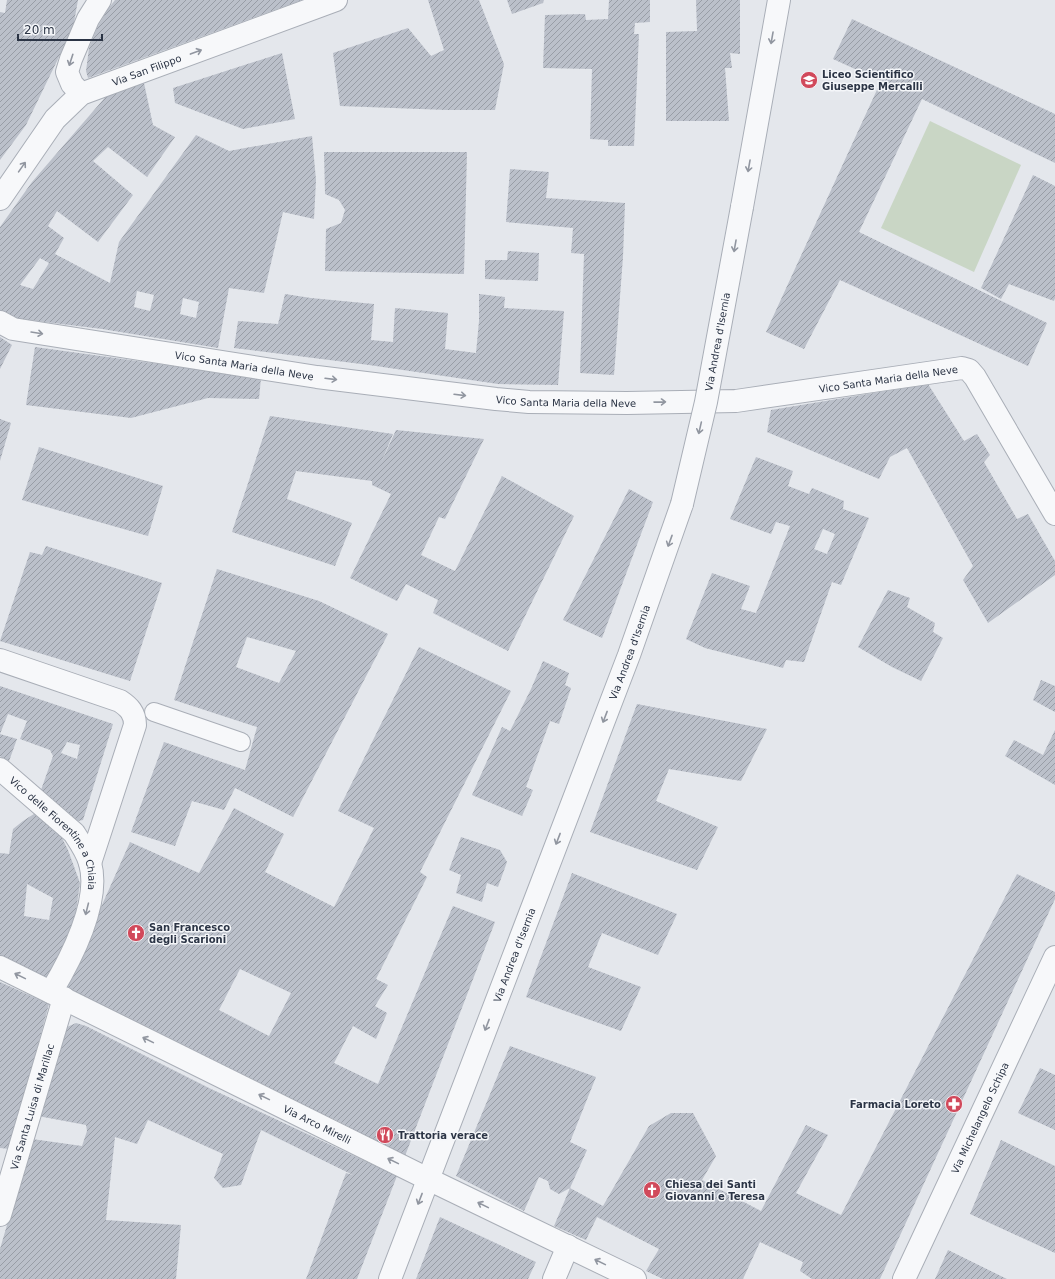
<svg xmlns="http://www.w3.org/2000/svg" width="1055" height="1279" font-family="'DejaVu Sans',sans-serif">
	<style>
		.green { fill: #c9d6c5 }
		.building { fill: url(#building-hatch); fill-rule: evenodd }
		.lines { fill: none; stroke-linecap: round; stroke-linejoin: round }
		.pedestrian-casing { stroke: #a9aeb7; stroke-width: 20 }
		.minor-casing { stroke: #a9aeb7; stroke-width: 24 }
		.tertiary-casing { stroke: #a9aeb7; stroke-width: 24 }
		.pedestrian { stroke: #f7f8fa; stroke-width: 18 }
		.minor { stroke: #f7f8fa; stroke-width: 22 }
		.tertiary { stroke: #f7f8fa; stroke-width: 22 }
		.minor-bridge-casing { stroke: #a9aeb7; stroke-width: 24; stroke-linecap: butt }
		.minor-bridge { stroke: #f7f8fa; stroke-width: 22 }
		.oneway { stroke: #9196a0 }
		.labels { text-anchor: middle; dominant-baseline: central; stroke-width: 3; stroke-linejoin: round; paint-order: stroke }
		.street-label { font-size: 10px; fill: #2b3445; stroke: #f4f6f9 }
		.poi-label { font-size: 10px; font-weight: bold; fill: #2b3445; stroke: #f4f6f9; text-anchor: start }
	</style>
	<defs>
		<pattern id="building-hatch" width="6" height="6" patternUnits="userSpaceOnUse"><rect width="6" height="6" fill="#bbc0ca"/><path d="M-1 1l2-2M0 6l6-6M5 7l2-2" fill="none" stroke="#989da6"/></pattern>
	</defs>
	<rect width="100%" height="100%" fill="#e4e7ec"/>
	<path class="green" d="M930 121 1021 165 974 272 881 228Z"/>
	<path class="building" d="M7 0H78L73 28 26 125 0 160V12L5 13Z
		M115 0H302L88 78 86 71 89 48 97 28 108 9Z
		M428 0H479L504 64 495 110H446L340 106 333 53 408 28 431 56 444 50Z
		M507 0H544L543 3 512 14Z
		M609 0H650V22L635 23 634 34H639L634 146H608V140L590 139 592 69 543 68 545 15 585 14 586 20 608 19Z
		M696 0H740V54L730 53 732 68H725L729 121H666V32L697 31Z
		M852 19 1055 114V163L922 99 859 232 1047 323 1028 366 840 280 804 349 766 332 881 81 833 59Z
		M282 53 295 119 243 129 175 103 173 88Z
		M144 83 153 125 175 137 147 177 108 147 93 161 133 195 98 242 57 211 48 226 64 238 55 254 110 283 119 242 196 135 229 151 312 136 316 180 314 219 283 212 264 293 229 288 218 348 102 329 13 318 0 311V227L32 182 108 94ZM40 258 49 263 33 289 20 285ZM137 291 154 295 150 311 134 307ZM183 298 199 302 196 318 180 314Z
		M324 152H467L464 274 325 271 326 229 341 223 345 210 339 200 325 194Z
		M510 169 549 172 546 198 625 203 623 257 614 375 580 373 584 254 571 253 573 228 506 222Z
		M1033 175 1055 186V298L1054 301 1009 284 1001 299 981 288Z
		M508 251 539 253 538 281 485 279V260H507Z
		M285 294 311 298 374 304 371 340 393 342 395 308 448 313 445 349 476 353 479 321V294L505 297 504 308 564 311 558 385 498 384 369 365 234 348 238 321 278 324Z
		M0 337 12 345 0 369Z
		M35 347 261 378 259 399 208 398 131 418 26 405Z
		M928 384 964 441 977 434 990 455 984 462 1017 519 1028 514 1055 561V575L988 623 963 580 973 566 907 448 890 457 879 479 767 432 771 410Z
		M270 416 393 434 381 463 396 430 484 439 445 519 439 517 421 555 455 571 502 476 574 516 508 651 433 613 438 600 406 584 397 601 350 578 391 494 372 485V481L296 471 287 499 352 523 335 566 232 532Z
		M0 419 11 423 0 461Z
		M39 447 163 486 148 536 22 500Z
		M756 457 793 471 788 486 809 494 812 488 844 501 843 509 869 518 841 585 832 582 804 662 786 660 783 668 705 648 686 639 712 573 750 586 741 609 756 613 790 526 776 522 771 534 730 519ZM823 529 835 534 827 554 814 549Z
		M629 489 653 502 602 638 563 620Z
		M46 546 162 583 130 681 0 641 30 552 42 555Z
		M217 569 319 601 388 634 293 817 235 788 224 810 192 801 175 846 131 832 164 742 245 770 257 727 174 700ZM247 637 296 651 279 683 236 667Z
		M888 590 910 598 907 607 935 623 933 632 943 638 921 681 892 667 858 647Z
		M419 647 511 691 420 872 427 877 376 979 388 985 375 1006 387 1013 376 1039 353 1026 334 1063 378 1084 453 906 495 922 405 1156 334 1119 309 1110 65 988 130 842 199 873 234 808 284 834 265 872 334 907 374 828 338 811ZM240 969 291 993 269 1036 219 1010Z
		M543 661 569 673 565 685 571 688 559 724 550 721 526 787 533 790 522 816 472 795 502 727 510 731 531 689Z
		M1041 680 1055 686V712L1033 700Z
		M0 686 113 724 83 820 78 821 41 790 53 756 50 750 20 739 27 721 8 714 0 734 17 739 8 764 0 756ZM67 742 80 745 77 759 61 753Z
		M637 704 767 729 741 781 669 769 656 801 718 827 697 870 590 832Z
		M1055 730V785L1005 756 1014 740 1043 755Z
		M37 812 56 826 68 850 80 883 74 925 48 980 0 957V853L9 854 13 829 23 821ZM27 884 53 898 49 920 24 916Z
		M461 837 500 850 507 862 498 887 487 883 482 902 456 893 461 875 449 870Z
		M572 873 677 914 658 955 602 933 588 967 641 987 621 1031 526 997Z
		M1017 874 1055 892V899L880 1279H812L800 1271 803 1262 760 1242 743 1279H663L646 1271 659 1249 597 1217 586 1240 554 1226 570 1188 603 1206 649 1126 671 1113H693L716 1156 702 1180 761 1211 806 1125 828 1135 796 1193 841 1215Z
		M0 982 49 1004 10 1149 0 1148Z
		M76 1023 86 1026 209 1088 397 1176 357 1279H306L346 1173 353 1175 261 1130 241 1185 223 1188 214 1178 223 1154 148 1120 137 1144 115 1137 106 1220 181 1225 176 1279H0V1249L32 1139 82 1146 87 1131 86 1125 38 1116 67 1027Z
		M510 1046 596 1077 570 1142 587 1150 570 1188 559 1194 550 1189 548 1181 539 1177 524 1211 456 1176Z
		M1040 1068 1055 1075V1130L1018 1113Z
		M1001 1140 1055 1166V1253L970 1214Z
		M440 1217 536 1262 528 1279H416Z
		M948 1250 1007 1279H935Z"/>
	<g class="lines">
		<defs>
			<path id="pedestrian" d="M154 712 241 742"/>
			<g id="minor">
				<path d="M81 94 72 84 67 72 71 59 88 19 100 0"/>
				<path id="s1" d="M0 199 55 119 81 94 336 0"/>
				<path d="M742 207 779 0"/>
				<path id="s2" d="M0 322 13 329 317 377 496 399 529 402 627 403 736 401 962 368 969 370 975 377 1055 514"/>
				<path d="M0 660 120 701C129 707 135 713 135 725L90 863"/>
				<path id="s3" d="M0 769 74 833C80 842 87 852 90 863 101 901 71 959 51 992"/>
				<path id="s4" d="M0 967 428 1179 635 1279"/>
				<path id="s5" d="M0 1215 64 998"/>
				<path id="s6" d="M390 1279 629 655 682 504"/>
				<path d="M554 1279 568 1246"/>
			</g>
			<g id="tertiary">
				<path id="s7" d="M904 1279 1055 957"/>
			</g>
		</defs>
		<use href="#pedestrian" class="pedestrian-casing"/>
		<use href="#minor" class="minor-casing"/>
		<use href="#tertiary" class="tertiary-casing"/>
		<use href="#pedestrian" class="pedestrian"/>
		<use href="#minor" class="minor"/>
		<use href="#tertiary" class="tertiary"/>
		<defs>
			<g id="minor-bridge">
				<path id="s8" d="M682 504 706 402 742 207"/>
			</g>
		</defs>
		<use href="#minor-bridge" class="minor-bridge-casing"/>
		<use href="#minor-bridge" class="minor-bridge"/>
	</g>
	<defs><path id="oneway-shaft" d="M-6 0H5M1.5-3L5.5 0L1.5 3" fill="none" stroke-width="1.6" stroke-linecap="round" stroke-linejoin="round"/></defs>
	<g class="oneway">
		<use href="#oneway-shaft" transform="translate(772 38) rotate(100)"/>
		<use href="#oneway-shaft" transform="translate(196 52) rotate(-20)"/>
		<use href="#oneway-shaft" transform="translate(71 60) rotate(108)"/>
		<use href="#oneway-shaft" transform="translate(749 166) rotate(100)"/>
		<use href="#oneway-shaft" transform="translate(22 167) rotate(-55)"/>
		<use href="#oneway-shaft" transform="translate(735 246) rotate(100)"/>
		<use href="#oneway-shaft" transform="translate(37 333) rotate(9)"/>
		<use href="#oneway-shaft" transform="translate(331 379) rotate(7)"/>
		<use href="#oneway-shaft" transform="translate(460 395) rotate(7)"/>
		<use href="#oneway-shaft" transform="translate(660 402) rotate(-1)"/>
		<use href="#oneway-shaft" transform="translate(700 428) rotate(103)"/>
		<use href="#oneway-shaft" transform="translate(670 541) rotate(110)"/>
		<use href="#oneway-shaft" transform="translate(605 717) rotate(111)"/>
		<use href="#oneway-shaft" transform="translate(558 839) rotate(111)"/>
		<use href="#oneway-shaft" transform="translate(87 909) rotate(104)"/>
		<use href="#oneway-shaft" transform="translate(20 976) rotate(-154)"/>
		<use href="#oneway-shaft" transform="translate(487 1025) rotate(111)"/>
		<use href="#oneway-shaft" transform="translate(148 1040) rotate(-154)"/>
		<use href="#oneway-shaft" transform="translate(264 1097) rotate(-154)"/>
		<use href="#oneway-shaft" transform="translate(393 1161) rotate(-154)"/>
		<use href="#oneway-shaft" transform="translate(420 1199) rotate(111)"/>
		<use href="#oneway-shaft" transform="translate(483 1205) rotate(-154)"/>
		<use href="#oneway-shaft" transform="translate(600 1262) rotate(-154)"/>
	</g>
	<defs>
		<symbol id="school-disc" viewBox="-11 -11 22 22"><circle r="9.5" fill="#d1495b" stroke="#f4f6f9"/><path d="M0-5L7-2L0 1L-7-2ZM-4 1L0 2.5L4 1V4Q0 6-4 4Z" fill="#fff"/></symbol>
		<symbol id="church-disc" viewBox="-11 -11 22 22"><circle r="9.5" fill="#d1495b" stroke="#f4f6f9"/><path d="M-1.2-6h2.4v3.5h3.3v2.4h-3.3V6h-2.4V-.1h-3.3v-2.4h3.3Z" fill="#fff"/></symbol>
		<symbol id="pharmacy-disc" viewBox="-11 -11 22 22"><circle r="9.5" fill="#d1495b" stroke="#f4f6f9"/><path d="M-2-6h4v4h4v4h-4v4h-4v-4h-4v-4h4Z" fill="#fff"/></symbol>
		<symbol id="restaurant-disc" viewBox="-11 -11 22 22"><circle r="9.5" fill="#d1495b" stroke="#f4f6f9"/><path d="M-5-6h1v4h1v-4h1v4h1v-4h1v5L-1.5 .5V6h-2V.5L-5-1ZM5-6V6H3V1.5H1.5Q1.5-4 5-6Z" fill="#fff"/></symbol>
	</defs>
	<g fill-rule="evenodd">
		<use href="#school-disc" x="799" y="70" width="20" height="20"/>
		<use href="#church-disc" x="126" y="923" width="20" height="20"/>
		<use href="#pharmacy-disc" x="944" y="1094" width="20" height="20"/>
		<use href="#restaurant-disc" x="375" y="1125" width="20" height="20"/>
		<use href="#church-disc" x="642" y="1180" width="20" height="20"/>
	</g>
	<g class="labels">
		<g class="street-label">
			<text stroke="none"><textPath href="#s1" startOffset="203">Via San Filippo</textPath></text>
			<text stroke="none"><textPath href="#s8" startOffset="166">Via Andrea d'Isernia</textPath></text>
			<text stroke="none"><textPath href="#s2" startOffset="249">Vico Santa Maria della Neve</textPath></text>
			<text stroke="none"><textPath href="#s2" startOffset="897">Vico Santa Maria della Neve</textPath></text>
			<text stroke="none"><textPath href="#s2" startOffset="573">Vico Santa Maria della Neve</textPath></text>
			<text stroke="none"><textPath href="#s6" startOffset="671">Via Andrea d'Isernia</textPath></text>
			<text stroke="none"><textPath href="#s3" startOffset="87">Vico delle Fiorentine a Chiaia</textPath></text>
			<text stroke="none"><textPath href="#s6" startOffset="347">Via Andrea d'Isernia</textPath></text>
			<text stroke="none"><textPath href="#s5" startOffset="113">Via Santa Luisa di Marillac</textPath></text>
			<text stroke="none"><textPath href="#s7" startOffset="178">Via Michelangelo Schipa</textPath></text>
			<text stroke="none"><textPath href="#s4" startOffset="354">Via Arco Mirelli</textPath></text>
		</g>
		<g class="poi-label">
			<text x="822" y="74">Liceo Scientifico<tspan x="822" dy="12">Giuseppe Mercalli</tspan></text>
			<text x="149" y="927">San Francesco<tspan x="149" dy="12">degli Scarioni</tspan></text>
			<text x="941" y="1104" text-anchor="end">Farmacia Loreto</text>
			<text x="398" y="1135">Trattoria verace</text>
			<text x="665" y="1184">Chiesa dei Santi<tspan x="665" dy="12">Giovanni e Teresa</tspan></text>
		</g>
	</g>
	<path d="M18 34v6h84v-6" fill="none" stroke="#2b3445" stroke-width="2"/>
	<text x="24" y="34" font-size="12" fill="#2b3445" stroke="#f4f6f9" stroke-width="3" paint-order="stroke">20 m</text>
</svg>
